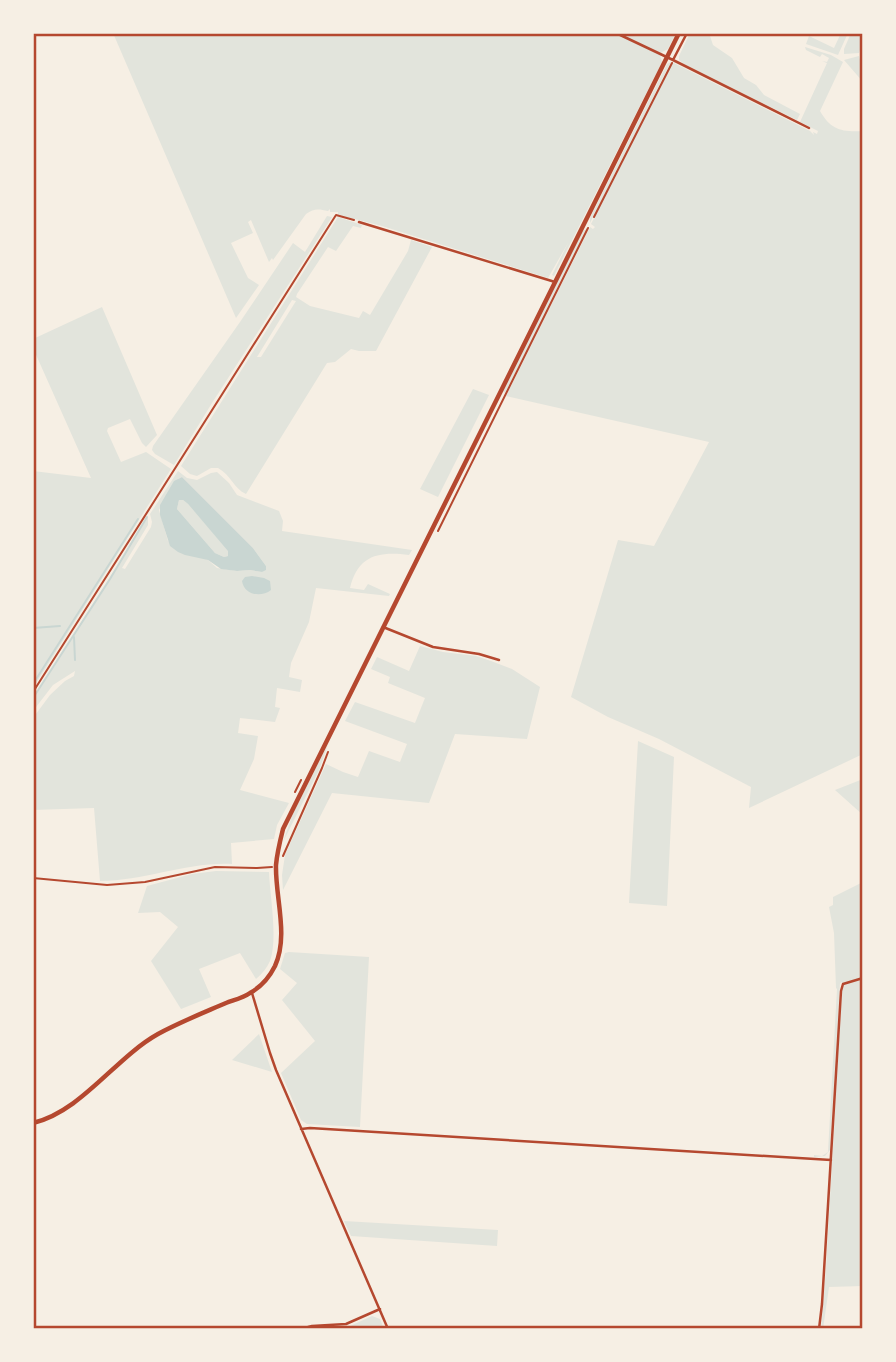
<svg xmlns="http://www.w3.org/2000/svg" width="896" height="1362" font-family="'DejaVu Sans',sans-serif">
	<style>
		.green { fill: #e2e4dc; fill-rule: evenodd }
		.water { fill: #c9d6d2; fill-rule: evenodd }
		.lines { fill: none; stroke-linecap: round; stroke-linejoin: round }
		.stream { stroke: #c9d6d2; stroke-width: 2 }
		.path { stroke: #b5482f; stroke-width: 2 }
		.minor { stroke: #b5482f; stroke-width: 2.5 }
		.secondary { stroke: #b5482f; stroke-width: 4.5 }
		.neatline { fill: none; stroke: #b5482f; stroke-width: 2.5 }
	</style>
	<rect width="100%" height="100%" fill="#f6efe4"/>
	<path class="green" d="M113 33H676L668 49 662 52 660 55 662 62 554 276 552 275 568 243 548 278 382 226 343 216 338 214V212H330V209L328 211C319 209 314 208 306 214L273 260 272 258 269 262 251 220 248 222 253 233 231 243 248 278 259 285 236 318Z
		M690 33H709L713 45 732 58 744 78 756 85 764 95 800 114 797 120 684 64 679 60V56Z
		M841 33H848L838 55 806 44 809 36 834 48Z
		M851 33H863V40L859 53 844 54V49Z
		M805 47 831 55 843 62 820 111C831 130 841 132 863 131V754L749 808 751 787 659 739 608 717 571 697 618 540 654 546 709 442 506 396 590 227 593 229 595 227 591 224 672 62 810 131 814 135 813 132 817 134 818 131 800 122 827 63 822 61 827 62 829 58 822 54 820 57 806 50Z
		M859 56 863 72V82L844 60Z
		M671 62 666 72 590 223V218L667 64Z
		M327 216 332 217 212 403 174 465 155 454 152 450 153 446 240 322 293 243 305 252Z
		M338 217 362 225 361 228 353 226 336 251 328 247 297 294 296 297 310 306 359 318 363 311 370 315 408 251 411 240 432 247 376 351H359L351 349 335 362 327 363 246 494C234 489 231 475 218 468H211L197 476 190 474 181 466ZM292 300 296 301 261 357H257Z
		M588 228 505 393 503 391 583 231Z
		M102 307 157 435 146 447 142 443 130 419 108 428 107 431 121 462 146 452 171 469 33 688V471L91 478 33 348V339Z
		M473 389 489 395 438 497 420 489Z
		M178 471 187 478 197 480 211 473 217 472 229 483 237 495 279 511 283 521 282 531 412 550 409 555C379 551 358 555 350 588L364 590 368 584 390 594 389 596 316 588 309 622 291 663 289 677 302 680 300 692 277 688 275 707 280 708 275 722 240 718 238 733 258 736 254 759 240 790 289 803 277 825 274 839 231 843 232 864C186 862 145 881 100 881L94 808 33 810V718L50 695 65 681 74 676 75 671 53 685 33 711V698L148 517V525L122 568 125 569 151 527 152 522 150 514ZM182 477 253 548 266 566 262 572 250 570 237 571 217 568 208 560 168 541 159 510 178 479Z
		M179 500H183L188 504 229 551 228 556 224 557 215 553 177 509Z
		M420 646 443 652 476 656 491 661 512 669 540 687 527 739 455 734 429 803 332 793 283 890 282 875 285 855 326 764 343 772 358 777 369 751 400 762 407 744 345 721 355 702 415 723 425 698 388 683 390 677 371 669 377 657 409 671Z
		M638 741 674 757 667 906 629 903Z
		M328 744 320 768 283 842 292 816Z
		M863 779V815L835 790Z
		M216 871 269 872C270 897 278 939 270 961 267 968 262 974 256 979L240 953 199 969 211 997 181 1009 151 961 178 927 160 912 138 913 147 886 192 874Z
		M863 882V1286L829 1287 823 1329H821L826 1268 842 990V982L840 983 830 1150 825 1156 814 1157V1155L822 1156 828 1152 837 989 836 988 834 933 829 907 833 905V897Z
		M289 952 369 957 360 1127 307 1124 301 1120 281 1073 315 1041 282 1000 297 983 280 969 285 953Z
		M259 1034 272 1072 232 1060Z
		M344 1221 498 1230 497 1246 351 1236Z
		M372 1316 380 1319 384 1329H337L348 1327Z"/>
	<path class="water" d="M182 477 253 548 266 566V570L262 572 250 570 237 571 221 569 208 560 185 555 178 552 170 546 160 515V505L174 481ZM179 500H183L188 504 228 551V556L224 557 215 553 177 509Z
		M252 576 264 578 270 581 271 590C261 598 244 595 242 581L245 577Z"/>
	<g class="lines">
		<path class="stream" d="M33 628 60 626
			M74 637 75 660
			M33 684 138 519
			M33 698 110 579 147 517"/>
		<path class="path" d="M594 217 672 63
			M438 531 588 228
			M33 692 336 215 354 220
			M295 792 301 780
			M283 856 322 768 328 752
			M33 878 107 885 145 882 215 867 257 868 272 867"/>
		<path class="minor" d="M616 33 673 60 809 128
			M673 60 687 33
			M359 222 555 282
			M383 627 433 647 479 654 499 660
			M252 993 270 1053 276 1070 388 1329
			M301 1129 310 1128 831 1160
			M301 1329 312 1326 346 1324 380 1309
			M819 1329 822 1304 841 991 843 984 863 978"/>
		<path class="secondary" d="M33 1123C82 1111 115 1058 158 1034 180 1022 203 1013 226 1003 234 1000 243 998 250 993 261 987 270 976 275 966 289 935 275 897 276 865 277 853 280 841 283 829L679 33"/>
	</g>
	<rect width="896" height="1362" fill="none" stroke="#f6efe4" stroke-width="70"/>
	<rect x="35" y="35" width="826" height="1292" class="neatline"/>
</svg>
